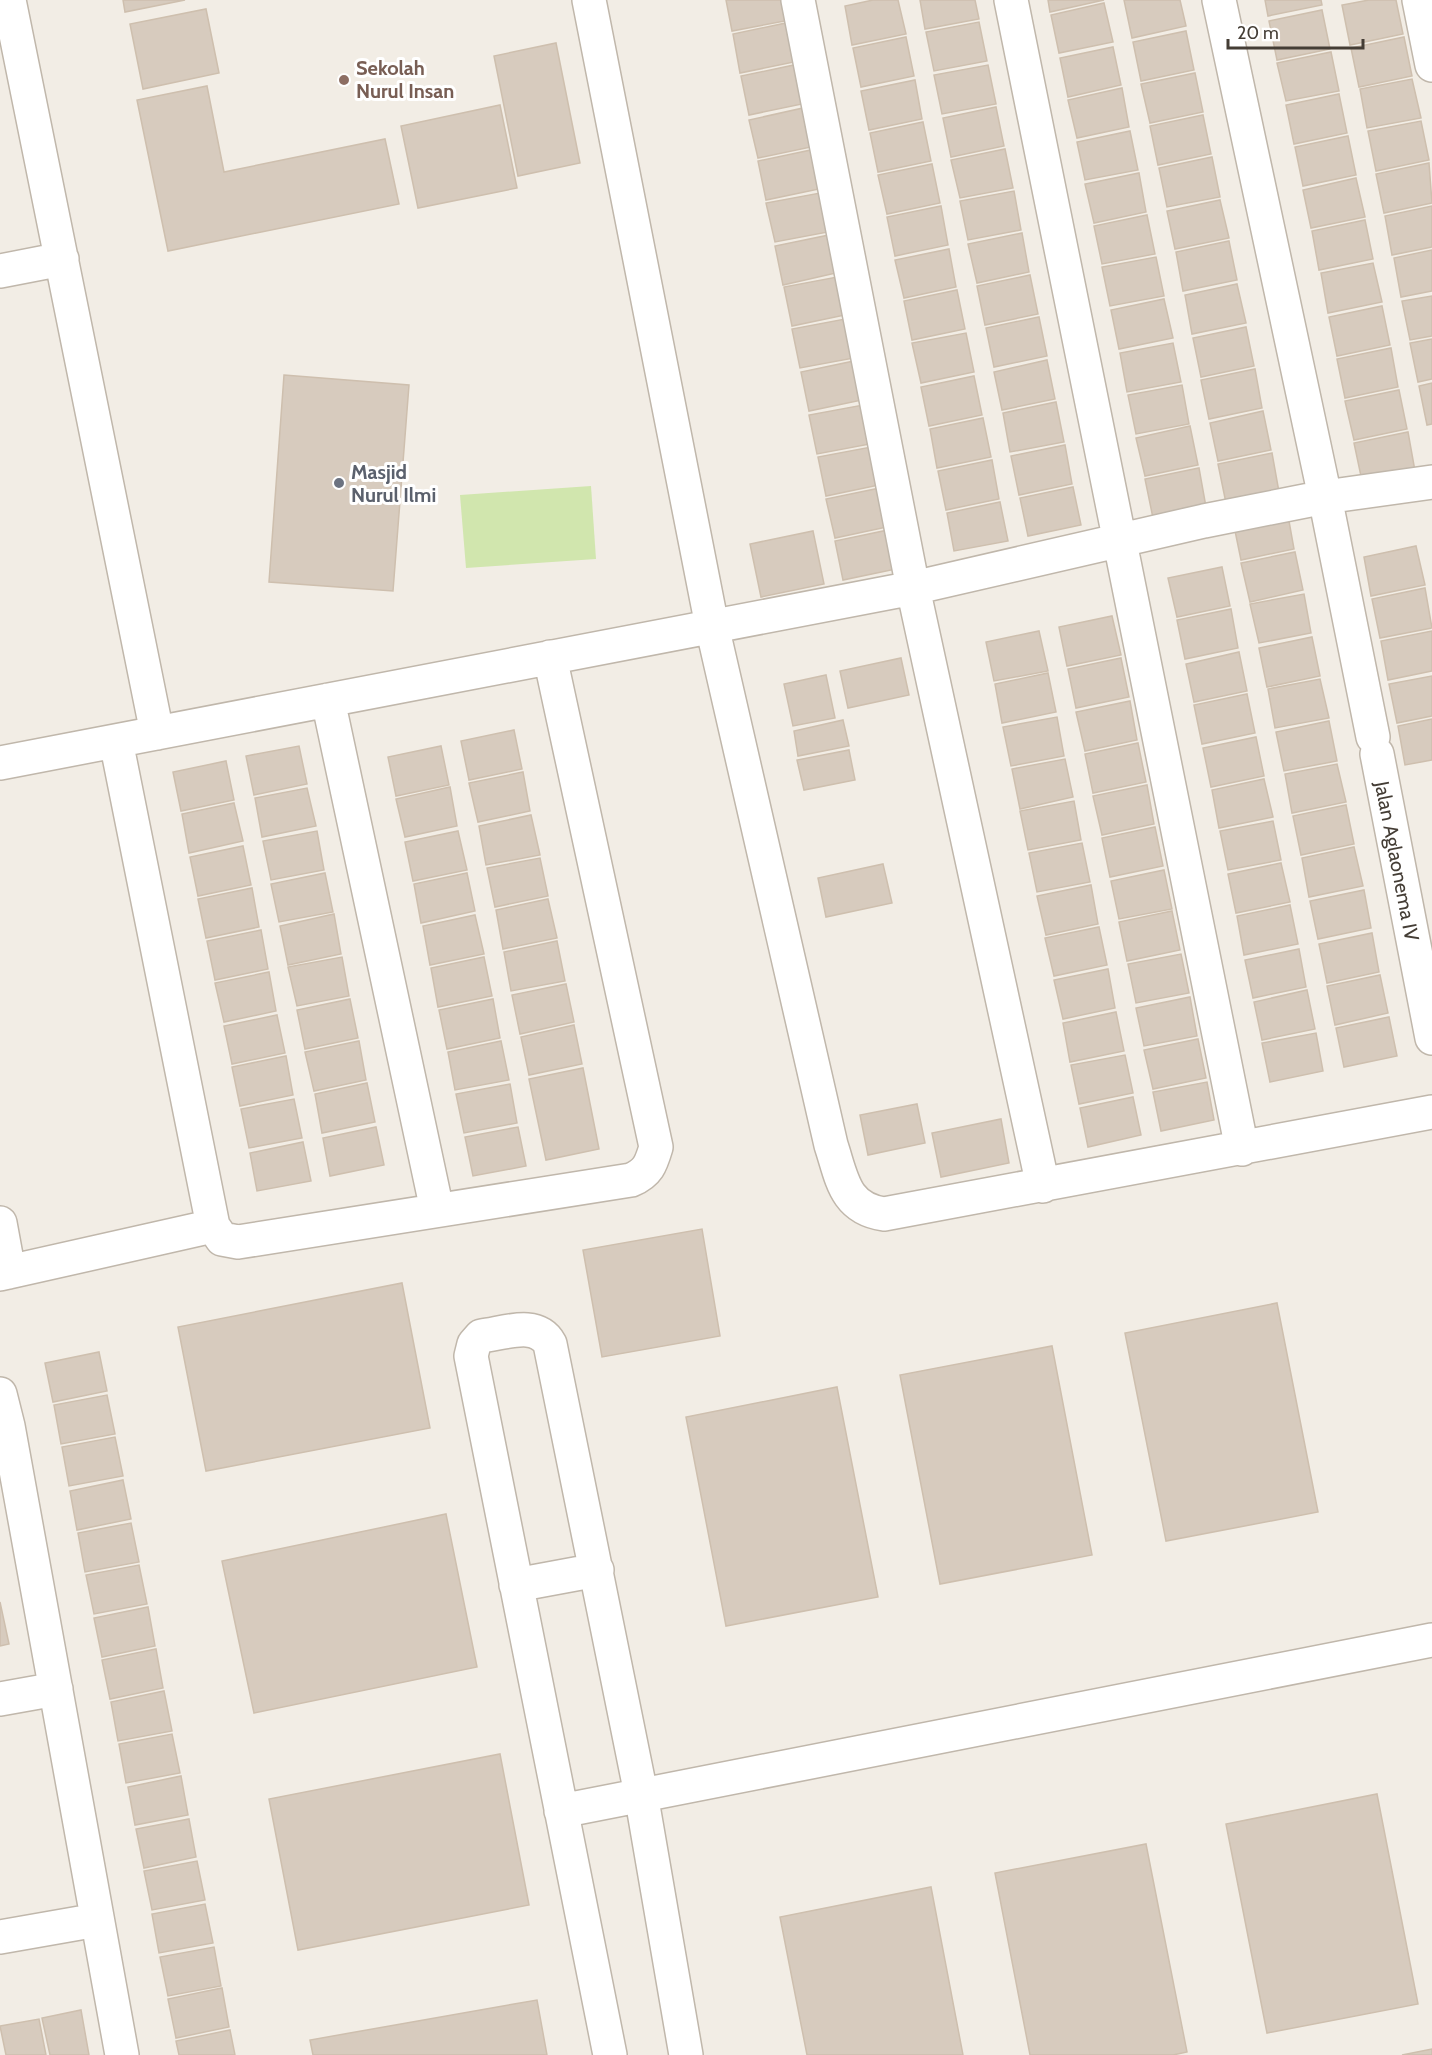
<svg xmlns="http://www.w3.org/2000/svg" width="1432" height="2055" font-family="Cabin,sans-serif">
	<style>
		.green { fill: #d1e6ae }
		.building { fill: #d7cbbe; stroke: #cebfae; stroke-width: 1.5 }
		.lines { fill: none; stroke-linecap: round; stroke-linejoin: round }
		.minor-casing { stroke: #c0b7ab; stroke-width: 36 }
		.minor { stroke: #fff; stroke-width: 33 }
		.education-dot { fill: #8d6e63; stroke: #fff; stroke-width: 2 }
		.worship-dot { fill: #6b7280; stroke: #fff; stroke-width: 2 }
		.labels { text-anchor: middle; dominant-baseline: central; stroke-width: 6; stroke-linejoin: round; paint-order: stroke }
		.education-label { font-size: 20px; font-weight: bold; fill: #785e54; stroke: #fff; text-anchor: start }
		.worship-label { font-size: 20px; font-weight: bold; fill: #5b616d; stroke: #fff; text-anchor: start }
		.street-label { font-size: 20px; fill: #443d35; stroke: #fff }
	</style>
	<rect width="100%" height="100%" fill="#f2ede5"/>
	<path class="green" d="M591 486 596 559 466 568 460 495Z"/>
	<path class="building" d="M123 0H185L125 12Z
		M726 0H781L785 21 732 31Z
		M873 0H898L906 34 852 45 845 6Z
		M920 0H975L979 19 925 29Z
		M1048 0H1104L1050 12Z
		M1124 0H1180L1186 26 1132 38Z
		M1265 0H1321L1322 5 1268 16Z
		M1369 0H1396L1403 34 1350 45 1342 5Z
		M1104 3 1113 42 1059 53 1051 15Z
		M206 9 219 73 143 89 130 24Z
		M1322 10 1330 49 1277 60 1269 21Z
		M979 22 987 61 934 71 926 32Z
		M786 23 794 62 740 73 733 34Z
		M1186 31 1194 70 1141 81 1133 42Z
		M906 37 914 76 861 87 853 48Z
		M1404 37 1412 76 1359 87 1351 48Z
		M556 43 580 163 518 176 494 56Z
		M1113 47 1121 85 1068 97 1060 58Z
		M1331 52 1339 91 1286 101 1277 63Z
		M794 65 802 104 749 115 741 76Z
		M988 65 996 104 942 114 934 75Z
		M1195 73 1203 112 1150 123 1141 84Z
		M1412 79 1421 118 1367 128 1360 89Z
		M915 80 922 119 869 130 861 91Z
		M207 86 224 172 385 139 399 204 168 251 137 100Z
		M1122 88 1129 127 1077 138 1068 100Z
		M1339 94 1347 133 1294 144 1286 105Z
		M500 105 517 188 418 208 401 126Z
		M996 107 1004 146 951 157 943 118Z
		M803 108 811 147 758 158 749 120Z
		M1203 115 1211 154 1158 165 1150 126Z
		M1421 121 1429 160 1376 171 1368 131Z
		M923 122 931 161 878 172 870 133Z
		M1130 131 1138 170 1085 180 1077 142Z
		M1348 136 1356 175 1303 186 1295 147Z
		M1005 149 1013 188 960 198 951 160Z
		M811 150 819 189 766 200 758 161Z
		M1212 157 1220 197 1167 207 1159 168Z
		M1429 163 1432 203 1384 213 1376 174Z
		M932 164 940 203 887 214 878 175Z
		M1139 173 1146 212 1094 223 1085 184Z
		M1356 178 1365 217 1311 228 1303 190Z
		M1014 191 1021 230 968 240 960 201Z
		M820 193 828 232 775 242 766 203Z
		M1220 200 1229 238 1175 249 1167 211Z
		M941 206 948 245 895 256 887 217Z
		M1432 206V247L1392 255 1385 216Z
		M1147 215 1155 254 1102 264 1094 226Z
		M1365 220 1373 259 1319 270 1312 231Z
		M1022 233 1029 272 977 283 968 244Z
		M829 235 836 273 783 285 775 246Z
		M1229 241 1237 280 1183 291 1176 252Z
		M949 249 956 287 904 298 895 260Z
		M1432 250V291L1401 297 1394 258Z
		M1156 257 1164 296 1110 306 1102 267Z
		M1373 263 1382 302 1328 313 1321 273Z
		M1030 275 1038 314 985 325 977 286Z
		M837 277 845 315 792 326 784 287Z
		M1237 284 1246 323 1192 334 1185 295Z
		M957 290 965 329 912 340 904 301Z
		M1432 296V336L1410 340 1402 301Z
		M1164 299 1173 338 1119 349 1111 310Z
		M1382 306 1390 345 1337 356 1329 317Z
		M1039 317 1047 356 994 367 986 328Z
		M845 319 854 358 800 368 792 329Z
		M1246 327 1254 366 1201 377 1193 338Z
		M966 333 974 372 921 383 912 343Z
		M1432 339V379L1418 382 1410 343Z
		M1173 343 1181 382 1127 392 1120 353Z
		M1391 348 1398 387 1345 398 1337 359Z
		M1047 360 1055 399 1002 410 994 372Z
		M854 361 862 400 809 411 801 372Z
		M1255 369 1262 408 1209 419 1201 380Z
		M284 375 409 385 393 591 269 582Z
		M974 376 982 415 929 426 921 387Z
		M1432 383V424L1427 425 1419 386Z
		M1182 385 1189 424 1136 434 1128 395Z
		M1399 390 1407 429 1354 440 1345 401Z
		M1056 402 1064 442 1010 452 1003 413Z
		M863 405 870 444 817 454 809 415Z
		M1263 411 1271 450 1218 461 1210 423Z
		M983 418 991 457 937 468 930 429Z
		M1190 426 1198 465 1145 476 1136 438Z
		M1408 432 1415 471 1362 481 1354 443Z
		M1065 445 1072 484 1019 495 1011 456Z
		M871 447 879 485 826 496 818 457Z
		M1272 453 1279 492 1226 503 1218 464Z
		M992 460 999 499 946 510 938 471Z
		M1199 468 1206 507 1153 518 1145 479Z
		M1073 487 1081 525 1028 536 1020 498Z
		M880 488 887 527 835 538 826 499Z
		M1000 502 1008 541 954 551 947 513Z
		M1287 510 1294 549 1241 560 1233 521Z
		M888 530 896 569 843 580 835 541Z
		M813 531 824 584 761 597 750 544Z
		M1416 546 1425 585 1371 596 1364 557Z
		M1295 552 1303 590 1250 602 1241 563Z
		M1222 567 1230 606 1177 617 1168 578Z
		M1425 588 1432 628 1380 638 1372 599Z
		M1304 594 1311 633 1259 643 1250 604Z
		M1231 609 1238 648 1185 659 1177 620Z
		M1112 616 1121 655 1067 666 1059 627Z
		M1039 631 1048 671 994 681 986 642Z
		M1432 631V671L1388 680 1381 641Z
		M1312 637 1320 676 1267 687 1259 648Z
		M1239 652 1247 691 1194 702 1186 664Z
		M901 658 909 695 848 708 840 671Z
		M1121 658 1129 697 1076 708 1068 669Z
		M1048 673 1056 712 1002 723 995 684Z
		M826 675 835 718 793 726 784 684Z
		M1432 676V716L1397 723 1389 684Z
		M1320 679 1329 718 1275 728 1268 689Z
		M1247 694 1255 733 1202 744 1194 705Z
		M1130 701 1137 740 1085 751 1076 712Z
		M1057 717 1064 756 1011 766 1003 727Z
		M1432 719V760L1405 765 1398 726Z
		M843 720 849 746 798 756 794 731Z
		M1329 721 1337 761 1284 771 1276 732Z
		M514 730 522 769 469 780 461 741Z
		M1256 737 1264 776 1211 787 1203 748Z
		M1138 743 1146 782 1093 793 1085 754Z
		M299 746 307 784 254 795 246 756Z
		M441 746 449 785 396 796 388 757Z
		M849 750 855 780 804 790 797 760Z
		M1065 759 1073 797 1020 809 1012 769Z
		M226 761 234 800 181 811 173 772Z
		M1337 764 1346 802 1292 813 1285 774Z
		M523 772 530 811 478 822 469 783Z
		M1264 779 1273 817 1219 828 1212 790Z
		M1147 785 1154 824 1102 835 1093 796Z
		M450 787 457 826 405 837 396 799Z
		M307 788 316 826 262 837 255 798Z
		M1074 801 1081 840 1028 850 1020 811Z
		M234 803 243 841 189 853 182 814Z
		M1346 805 1354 844 1301 855 1293 816Z
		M531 815 540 855 486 865 479 826Z
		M1273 821 1281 860 1228 870 1220 831Z
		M1155 827 1163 866 1110 877 1102 838Z
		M317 831 324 870 271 880 263 841Z
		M458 831 467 870 413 881 405 842Z
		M1082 843 1090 882 1037 892 1029 853Z
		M243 846 251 885 198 896 190 857Z
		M1354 847 1363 886 1309 897 1302 858Z
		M540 858 548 896 495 907 487 868Z
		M1281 863 1290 902 1236 913 1228 874Z
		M883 864 892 903 826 917 818 878Z
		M1164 870 1172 909 1119 919 1111 881Z
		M325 873 333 912 279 922 271 884Z
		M467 873 475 911 421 923 414 884Z
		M1091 885 1098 924 1046 935 1037 896Z
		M252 888 259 927 206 938 198 899Z
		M1364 890 1371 928 1318 939 1310 901Z
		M548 899 557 938 503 949 496 910Z
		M1290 905 1298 944 1244 955 1237 916Z
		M1172 911 1180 950 1127 961 1119 922Z
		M334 914 341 954 288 965 280 926Z
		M475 915 484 954 430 965 423 926Z
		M1099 927 1107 965 1054 976 1045 938Z
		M261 930 268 969 215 980 207 941Z
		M1372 933 1379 972 1327 983 1319 944Z
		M557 941 565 981 511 991 504 952Z
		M1299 949 1306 987 1253 998 1245 960Z
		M1181 954 1189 993 1136 1003 1128 964Z
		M342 957 349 996 297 1006 288 967Z
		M484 957 492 996 438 1007 431 968Z
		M1108 969 1115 1008 1063 1019 1054 980Z
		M269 972 276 1011 224 1022 215 983Z
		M1380 975 1388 1013 1335 1025 1327 986Z
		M566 984 574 1022 520 1034 512 995Z
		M1307 990 1315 1029 1262 1040 1254 1002Z
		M1190 997 1197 1036 1144 1046 1136 1008Z
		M350 999 358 1038 305 1049 297 1010Z
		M493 999 500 1038 447 1049 439 1010Z
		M1116 1012 1124 1051 1070 1062 1063 1023Z
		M277 1015 285 1053 232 1064 224 1026Z
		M1389 1017 1397 1056 1344 1067 1336 1028Z
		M574 1025 582 1064 529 1075 521 1037Z
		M1316 1033 1323 1071 1270 1082 1262 1043Z
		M1198 1039 1206 1078 1153 1089 1144 1050Z
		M359 1041 366 1080 314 1091 305 1052Z
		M501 1041 509 1080 455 1090 448 1052Z
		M1125 1055 1133 1093 1079 1104 1071 1065Z
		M286 1056 293 1095 240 1106 232 1067Z
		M583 1068 599 1149 546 1160 529 1079Z
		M1207 1082 1214 1120 1161 1131 1153 1092Z
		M367 1083 375 1122 322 1133 315 1094Z
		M510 1084 517 1123 464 1133 456 1094Z
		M1133 1097 1141 1135 1088 1147 1080 1108Z
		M294 1099 302 1138 249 1148 241 1109Z
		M917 1104 925 1143 868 1155 860 1115Z
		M1001 1119 1009 1163 941 1177 932 1133Z
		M376 1127 384 1165 330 1176 323 1138Z
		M518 1127 526 1166 473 1176 465 1137Z
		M303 1142 311 1181 257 1191 250 1153Z
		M702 1229 720 1336 602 1357 583 1250Z
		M402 1283 430 1428 206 1471 178 1327Z
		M1277 1303 1318 1512 1166 1541 1125 1333Z
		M1052 1346 1092 1555 940 1584 900 1375Z
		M99 1352 107 1391 53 1402 45 1363Z
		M837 1387 878 1597 726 1626 686 1417Z
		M107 1395 115 1434 61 1444 54 1405Z
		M115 1437 123 1476 69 1486 62 1447Z
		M123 1480 131 1519 77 1530 70 1491Z
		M446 1514 477 1667 254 1713 222 1561Z
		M131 1523 139 1562 85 1572 78 1533Z
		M139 1565 147 1604 94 1614 86 1575Z
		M0 1602 9 1644 0 1646Z
		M148 1607 155 1646 102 1657 94 1618Z
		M156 1649 163 1688 110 1699 102 1660Z
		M164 1691 172 1731 118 1741 111 1702Z
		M172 1734 180 1773 126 1783 119 1744Z
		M500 1754 529 1905 298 1950 269 1799Z
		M181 1776 188 1815 135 1825 128 1787Z
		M1377 1794 1418 2004 1267 2033 1226 1824Z
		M189 1819 196 1857 144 1868 136 1829Z
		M1146 1844 1187 2052 1173 2055H1030L995 1873Z
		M197 1861 205 1900 152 1910 144 1871Z
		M931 1887 963 2055H807L780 1917Z
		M205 1904 213 1943 159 1953 152 1914Z
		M214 1947 221 1986 168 1996 160 1957Z
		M222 1988 229 2027 176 2038 168 1999Z
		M537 2000 547 2055H313L310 2040Z
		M81 2010 89 2055H50L42 2018Z
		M39 2019 46 2055H6L0 2026Z
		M230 2030 235 2055H179L176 2041Z
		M1432 2049V2055H1402Z"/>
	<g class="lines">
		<defs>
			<path id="minor" d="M9 0 157 733
				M589 0 712 626 831 1145C842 1178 844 1208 884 1214L1432 1112
				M798 0 913 588 1043 1186
				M1011 0 1242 1149
				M1219 0 1325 497 1373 737
				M1419 0 1432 65
				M0 271 62 259
				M328 700 437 1210
				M116 741 213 1226 222 1239 238 1242 631 1180C648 1173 651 1164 656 1147L550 657
				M1377 754 1432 1038
				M0 763 913 588 1204 521 1325 497 1432 482
				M0 1223 9 1272
				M0 1274 213 1226
				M0 1394 8 1426 122 2055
				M516 1585 597 1570
				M0 1699 56 1689
				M561 1811 1432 1640
				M0 1937 97 1920
				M610 2055 471 1356 474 1344 481 1336C505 1333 537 1320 550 1344L641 1794 686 2055"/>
		</defs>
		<use href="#minor" class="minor-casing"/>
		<use href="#minor" class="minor"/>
	</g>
	<circle class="education-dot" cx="344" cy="80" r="6"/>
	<circle class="worship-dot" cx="339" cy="483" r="6"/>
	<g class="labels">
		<g class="education-label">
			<text x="356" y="68">Sekolah<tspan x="356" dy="23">Nurul Insan</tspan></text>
		</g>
		<g class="worship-label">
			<text x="351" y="472">Masjid<tspan x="351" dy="23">Nurul Ilmi</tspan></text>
		</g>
		<g class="street-label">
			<text transform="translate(1397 861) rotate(79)">Jalan Aglaonema IV</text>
		</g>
	</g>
	<path d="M1228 39v9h135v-9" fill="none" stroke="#443d35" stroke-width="3"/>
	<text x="1237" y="39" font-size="18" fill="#443d35" stroke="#ffffff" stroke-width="4.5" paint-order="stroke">20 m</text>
</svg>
